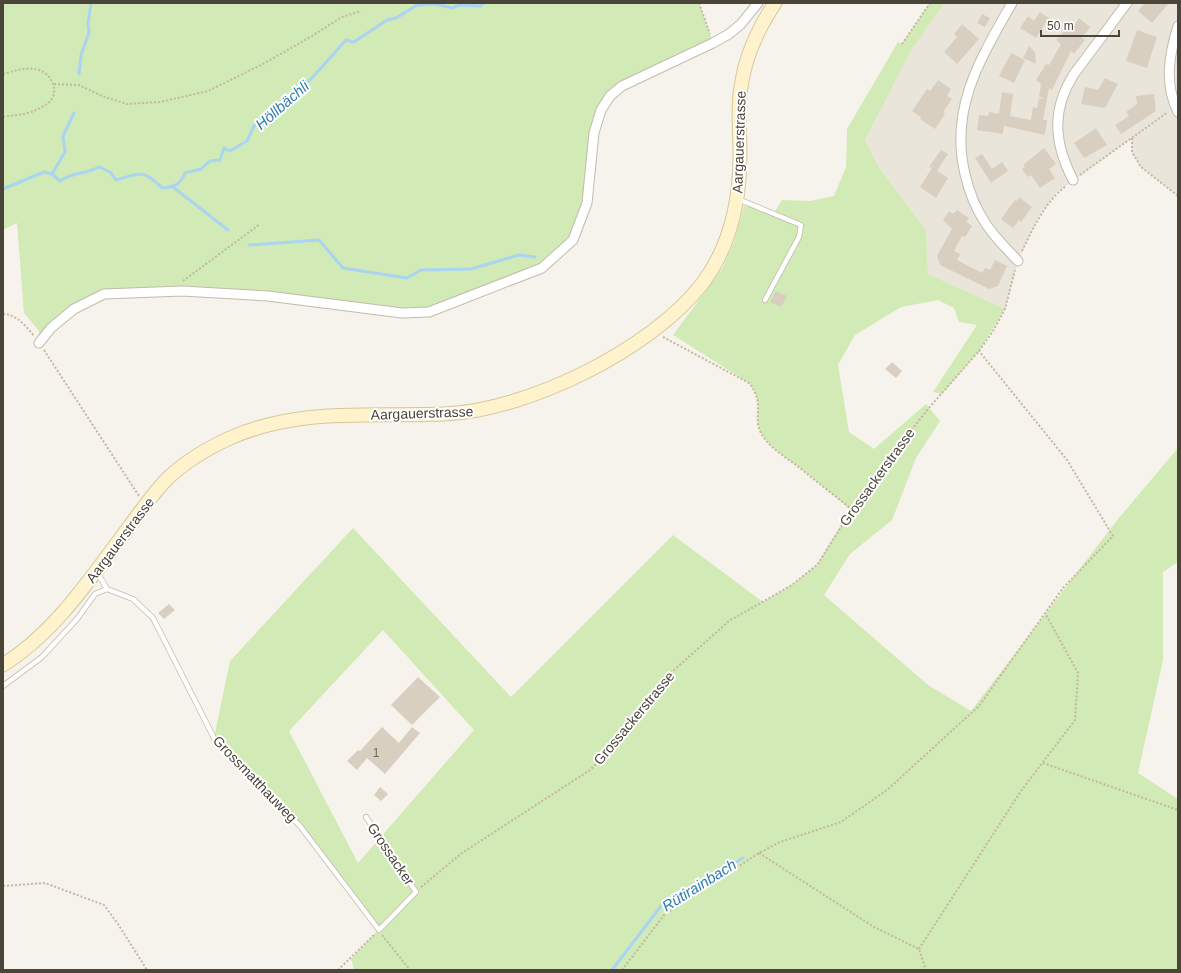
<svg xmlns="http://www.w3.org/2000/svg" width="1181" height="973" font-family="Helvetica,sans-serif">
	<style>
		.residential { fill: #eae5da }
		.green { fill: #d2eab5; fill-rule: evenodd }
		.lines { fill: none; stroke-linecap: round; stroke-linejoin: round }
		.stream { stroke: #a9d4f2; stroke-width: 3 }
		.building { fill: #d8cfc1 }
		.lane-casing { stroke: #c2bbae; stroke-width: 6 }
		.street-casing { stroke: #c2bbae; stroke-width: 11 }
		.secondary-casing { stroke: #d6c79b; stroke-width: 15 }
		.path { stroke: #c4b79f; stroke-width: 2; stroke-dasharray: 2 2; stroke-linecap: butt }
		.lane { stroke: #fff; stroke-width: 4.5 }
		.street { stroke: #fff; stroke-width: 9 }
		.secondary { stroke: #fff3cd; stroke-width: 13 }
		.labels { text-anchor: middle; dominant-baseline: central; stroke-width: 4; stroke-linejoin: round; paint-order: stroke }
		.number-label { font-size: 12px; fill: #6e675b }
		.street-label { font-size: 14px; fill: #4b4439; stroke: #fff }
		.water-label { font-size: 15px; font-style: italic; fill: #2e7ab2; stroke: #fff }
	</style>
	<rect width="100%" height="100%" fill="#f6f3ec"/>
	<path class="residential" d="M945 3H1178V196L1141 167 1132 152V138L1056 193 1039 216 1018 261 1005 309 928 274 926 230 880 169 865 140 912 49Z"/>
	<path class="green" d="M3 3H699L713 43 622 86 601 110 587 203 573 240 542 268 429 312 268 296 104 294 74 309 39 343V331L24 313 17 223 3 230Z
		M930 3H945L912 49 865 140 880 169 926 230 928 274 1005 309 979 351 942 394 933 392 977 325 959 322 954 308 938 300 901 307 855 335 838 365 849 432 874 449 926 404 940 421 916 458 892 520 850 554 824 595 928 685 971 711 1118 519 1178 448V562L1163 572V660L1138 773 1178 799V970H354L351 959 378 930 300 826 214 738 230 661 353 528 511 697 673 535 763 602 792 585 817 565 850 509C834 495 817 482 800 468 787 458 769 448 761 433 752 416 766 404 749 383L673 335 722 269 734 242 744 206 763 208 774 213 782 200 810 201 834 196 846 167 847 129 898 42 902 44ZM383 630 474 730 358 863 289 731Z"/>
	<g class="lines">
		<path class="stream" d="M79 74 81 55 89 33 88 24 91 3
			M52 174 65 152 63 136 74 113
			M173 187 228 230
			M3 189 44 172 52 174 60 181C74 171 84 175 99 167L110 172 116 180C141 173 143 169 162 188 175 187 180 185 185 173L201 169 210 161 220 160 224 148 230 151 247 141 254 126 312 78 346 40 354 42 387 20 396 18 417 5 436 4 452 8 459 5 481 6 484 3
			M249 245 319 240 343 268 407 278 421 270 471 269 519 255 535 257
			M612 970 661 906 743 858"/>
	</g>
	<path class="building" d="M1145 3H1169L1152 23 1138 11Z
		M1040 12 1049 18 1036 38 1020 28 1028 16 1034 21Z
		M982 14 990 18 985 27 977 23Z
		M1079 18 1090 27 1082 38 1085 40 1074 54 1071 51 1052 90 1049 88 1043 120H1047L1045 135 1004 126 1003 134 977 130 979 115 988 116 989 112 999 114 1002 92 1013 94 1010 116 1031 120 1033 107 1037 108 1039 98 1045 99 1039 96 1041 84 1036 80 1046 64 1049 65 1061 44 1056 40 1067 27 1071 30Z
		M962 24 979 39 957 64 944 52 957 37 954 34Z
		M1137 30 1157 37 1147 68 1126 61Z
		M1029 46 1035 52 1036 64 1023 58Z
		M1011 53 1025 60 1014 83 999 76Z
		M1105 78 1118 84 1105 108 1081 104 1085 87 1098 90Z
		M938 80 951 89 947 96 952 99 943 112 945 114 935 129 920 119 921 117 912 111 927 89 930 91Z
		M1154 94 1156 111 1121 134 1115 125 1129 116 1126 112 1137 104 1136 96Z
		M1096 128 1107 145 1084 158 1074 143Z
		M1044 148 1056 164 1049 169 1055 178 1040 188 1031 175 1028 177 1022 169 1025 167 1023 165Z
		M941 150 948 154 937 171 948 178 936 198 920 187 932 168 929 167Z
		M982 154 992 169 1002 162 1008 171 991 183 975 158Z
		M1019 197 1032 207 1021 222 1019 220 1013 228 1001 219 1015 200 1017 201Z
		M957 210 969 218 966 222 972 226 965 237 962 236 954 251 960 254 957 260 982 273 985 268 990 270 995 260 1007 266 998 286 989 289 940 265 937 256 952 229 943 220 949 211 953 214Z
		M776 291 787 296 781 307 770 302Z
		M892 362 902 371 896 378 885 369Z
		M169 604 175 610 164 619 158 613Z
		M418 677 440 697 412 725 391 705Z
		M382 727 399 743 412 727 420 733 385 774 367 758 357 770 347 761 358 750 360 751Z
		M380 787 388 794 381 801 374 795Z"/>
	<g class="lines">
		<defs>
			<path id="lane" d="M738 199 801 225 799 237 765 300
				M97 572 107 589 133 599 153 618 214 738 300 826 379 930 416 892 366 817
				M3 686 42 657 77 619 95 594 107 589"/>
			<path id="street" d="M1012 3C981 58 949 108 965 174 969 192 976 209 986 224 995 238 1007 249 1018 261
				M1178 26C1169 55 1164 84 1178 112
				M1073 180C1054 143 1051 110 1074 74L1127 3
				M39 343 51 328 74 309 104 294 182 291 268 296 402 313 429 312 542 268 573 240 587 203 594 133 601 110 610 96 622 86 713 43 729 34 741 24 758 3"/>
			<path id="secondary" d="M3 665C57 631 91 577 129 527 141 511 153 493 168 478 186 461 208 448 230 438 300 407 370 417 444 414 526 411 651 350 702 284 730 247 740 201 740 155 740 130 737 105 742 81 747 52 759 27 775 3"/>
		</defs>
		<use href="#lane" class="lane-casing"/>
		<use href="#street" class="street-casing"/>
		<use href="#secondary" class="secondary-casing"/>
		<path class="path" d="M699 3 710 34
			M902 44 930 3
			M3 74C15 71 27 66 39 70 51 74 59 89 51 100 49 104 40 108 36 110 27 115 13 115 3 117
			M54 84 79 85 102 96 127 104 160 102 208 91 263 64 312 36 342 17 361 11
			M1132 138V152L1141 167 1178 196
			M1080 175 1168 112
			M1022 251C1034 227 1044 203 1066 186
			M183 281 260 224
			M3 314C16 314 26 326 34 336
			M663 337 749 383C766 404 752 416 761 433 769 448 787 458 800 468 817 482 834 495 851 509
			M44 350 139 496
			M1043 763 1178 810
			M759 853 874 927 919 949 926 970
			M3 886 45 883 104 905 118 924 147 970
			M421 887 462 853 590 770 605 755 664 679 729 621 792 585 817 565 864 491 928 409 979 351 993 331 1005 309 1015 270
			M382 935 410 970
			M919 949 1021 791 1075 720 1078 673 1045 613
			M338 970 374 935
			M622 970 665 914 759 853 780 842 841 822 887 790 979 706 1063 588 1113 536 1067 460 979 351"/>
		<use href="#lane" class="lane"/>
		<use href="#street" class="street"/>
		<use href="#secondary" class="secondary"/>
	</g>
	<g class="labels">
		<g class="number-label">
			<text x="376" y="753">1</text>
		</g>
		<g class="street-label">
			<text transform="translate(739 142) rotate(-88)">Aargauerstrasse</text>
			<text transform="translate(422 413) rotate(-2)">Aargauerstrasse</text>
			<text transform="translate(877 477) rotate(-54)">Grossackerstrasse</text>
			<text transform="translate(120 540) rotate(-53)">Aargauerstrasse</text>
			<text transform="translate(634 718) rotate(-50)">Grossackerstrasse</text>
			<text transform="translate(255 779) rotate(46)">Grossmatthauweg</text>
			<text transform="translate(391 854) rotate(56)">Grossacker</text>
		</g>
		<g class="water-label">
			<text transform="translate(282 105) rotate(-41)">Höllbächli</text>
			<text transform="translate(699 885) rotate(-32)">Rütirainbach</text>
		</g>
	</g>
	<rect width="1181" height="973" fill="none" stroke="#4b4439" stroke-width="8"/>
	<path d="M1041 30v6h78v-6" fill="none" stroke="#4b4439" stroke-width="2"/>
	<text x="1047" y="30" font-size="12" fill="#4b4439" stroke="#ffffff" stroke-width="3" paint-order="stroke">50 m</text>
</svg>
